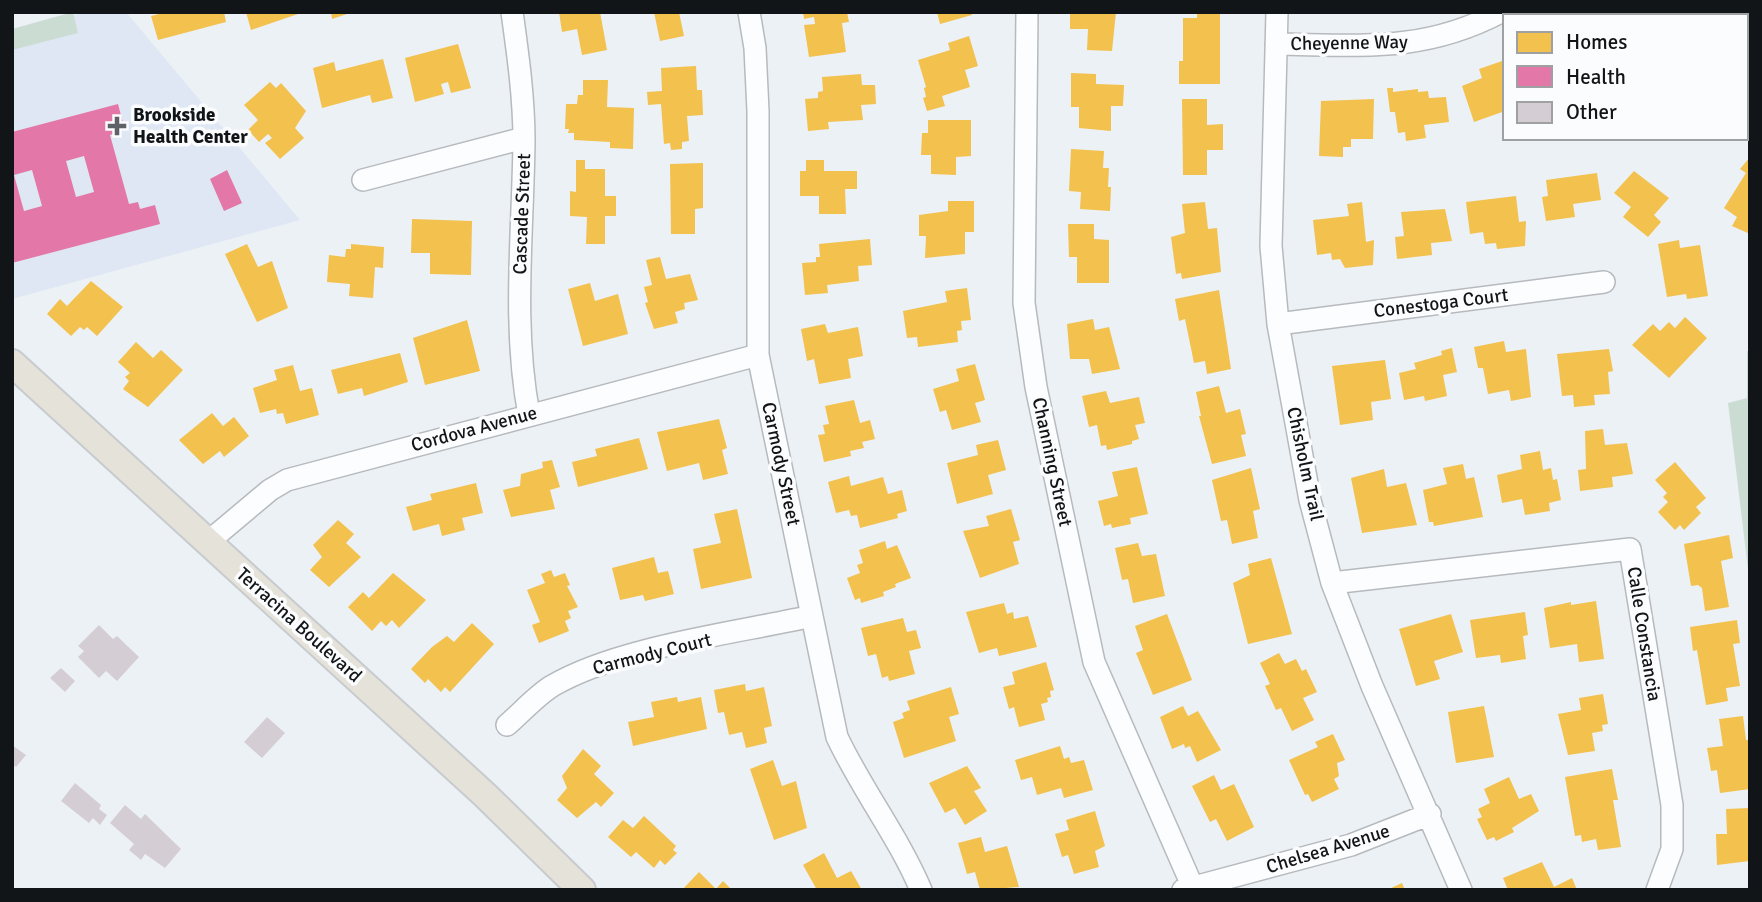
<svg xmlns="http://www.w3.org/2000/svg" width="1762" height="902" font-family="Signika,sans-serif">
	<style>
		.built { fill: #dee7f3 }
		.green { fill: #cbddd3 }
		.homes { fill: #f2c14e }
		.health { fill: #e377a8; fill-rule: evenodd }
		.building { fill: #d4ced4 }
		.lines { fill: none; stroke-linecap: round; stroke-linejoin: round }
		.minor-casing { stroke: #b6babe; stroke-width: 24 }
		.major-casing { stroke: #c8cbce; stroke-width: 30 }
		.minor { stroke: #fcfdfe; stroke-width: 21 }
		.major { stroke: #e4e2d9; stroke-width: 26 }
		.poi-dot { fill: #5e6266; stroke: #fbfcfe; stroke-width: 2.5 }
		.labels { text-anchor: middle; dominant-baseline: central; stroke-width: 7; stroke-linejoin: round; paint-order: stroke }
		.street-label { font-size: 19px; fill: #121518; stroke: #fbfcfe }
		.poi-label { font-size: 19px; font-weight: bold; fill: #121518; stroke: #fbfcfe; text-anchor: start }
	</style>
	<rect width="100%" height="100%" fill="#ecf1f6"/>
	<path class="built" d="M86 12H126L300 220 12 299V33Z"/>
	<path class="green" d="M73 12 78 33 12 50V29Z
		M1747 351H1750V586L1728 403 1747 398Z"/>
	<path class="homes" d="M167 12H224L226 22 158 40 151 16Z
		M246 12H301V13L251 30Z
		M331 12H350V13L332 19Z
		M559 12H600L607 50 582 55 577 29 562 32Z
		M654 12H679L684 36 660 41Z
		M803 12H847L849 22 842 23 846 52 809 57 804 25 815 24 814 17 804 19Z
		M937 12H971L972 15 940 24Z
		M1070 12H1116L1112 51 1087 50 1088 29H1070Z
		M1220 12V84H1179V61H1183V18H1197V13Z
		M1595 12H1627L1624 16H1600Z
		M969 36 978 66 965 70 970 87 942 96 945 106 927 111 923 98 926 97 924 88 926 87 918 60 950 50 948 43Z
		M458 44 471 88 451 93 448 82 441 84 444 94 415 102 405 58Z
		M383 59 393 98 372 103 370 95 322 108 313 68 334 62 336 71Z
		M1505 60V111L1474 122 1462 86 1482 78 1479 69Z
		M696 66 697 90H702L703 115 687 116 689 141 682 142V149L671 150 670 143 664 144 661 104 648 105 647 92 662 91 661 68Z
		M1071 73 1096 74V84L1124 85 1123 106H1111V131L1079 128V107H1071Z
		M861 74 862 85H875L876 104 861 105 863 120 828 122 829 129 808 131 805 99 818 98V92L823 91 822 77Z
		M583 80H608L607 107 634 108 633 149 610 148V142L574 140V133H568L569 129H565L566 104H577L578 95H583Z
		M270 82 276 88 281 83 306 111 295 128 304 138 280 159 265 143 272 138 268 134 259 142 248 130 258 120 244 105Z
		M1387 88H1393V92L1418 89V92L1428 91 1429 98 1446 97 1449 122 1424 125 1426 138 1406 141 1405 132 1398 133 1395 112H1390Z
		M1182 99H1207V125L1223 124V150H1207V175H1183Z
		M1374 99 1373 139H1351V147H1343V157L1319 156 1321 101Z
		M928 120H971V156L956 157V175L931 174V155H921L922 133H928Z
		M1071 149 1104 151 1103 168H1109L1108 187H1111L1110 211 1080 209 1081 192 1069 191Z
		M1750 157V234L1732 226 1737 217 1724 208 1746 173 1740 169Z
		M576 160H585V169H605V196H616V216H605V244H586L587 217 570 216V191L576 192Z
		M806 160H824V171H857V189H845L846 214H819V196H800V171H806Z
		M703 163V208L695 209V234H671L670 164Z
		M1634 171 1669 198 1654 215 1661 222 1648 237 1623 217 1631 207 1614 193Z
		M1597 173 1601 200 1573 204 1575 217 1546 221 1542 197 1548 196 1546 180Z
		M1516 196 1519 222 1526 221 1525 246 1497 249 1496 243 1485 244 1483 232 1470 234 1466 202Z
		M948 201H974V232H965V254L925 258 926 236H919V215L948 211Z
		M1205 202 1208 229 1217 228 1221 272 1182 279 1181 273 1176 274 1171 237 1185 233 1182 204Z
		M1362 202 1366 242 1374 240 1373 265 1345 268 1340 259 1332 260 1331 253 1317 255 1313 220 1349 216 1347 204Z
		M1445 209 1452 241 1431 243 1432 255 1397 259 1395 237 1404 236 1401 212Z
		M412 219 472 221 471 275 430 274V253H411Z
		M1068 224H1094V239L1109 240V283H1077V257H1069Z
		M870 239 872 265 858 266 859 281 827 285 828 293 805 295 802 263 816 262V257H820L819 244Z
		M1679 240 1680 248 1700 245 1708 296 1687 299 1686 294 1667 297 1658 244Z
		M247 244 258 267 272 261 288 308 257 322 225 254Z
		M351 244 384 247 383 268 375 267 373 298 349 296 350 284 327 282 329 255 345 257 346 249H351Z
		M660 257 666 279 690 274 698 300 684 303 685 309 675 312 678 323 654 329 645 303 648 302 644 287 652 285 646 260Z
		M91 281 123 307 97 336 87 327 84 330 80 327 71 336 47 314 60 299 67 306Z
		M590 283 595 301 618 294 628 334 583 346 568 289Z
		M967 288 971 320 961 321 962 330 957 331 958 342 918 347 917 337 907 338 903 311 947 302 945 291Z
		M1219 290 1231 369 1207 374 1205 361 1194 363 1185 319 1179 321 1175 299Z
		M1685 317 1707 338 1669 378 1632 345 1653 324 1660 331 1669 322 1675 328Z
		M1093 319 1095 330 1109 327 1120 369 1092 374 1089 359H1070L1067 324Z
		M467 320 480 371 425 385 413 338Z
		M825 324 828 333 858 327 863 356 848 359 851 378 819 384 814 359 807 361 801 329Z
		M1504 341 1506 352 1526 349 1531 397 1511 401 1509 390 1488 394 1483 368H1478L1474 347Z
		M136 342 153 358 161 350 183 370 148 407 123 389 129 381 125 377 130 373 118 362Z
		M1452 348 1457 372 1443 375 1447 396 1425 401 1424 396 1404 400 1399 373 1416 369 1414 363 1442 355 1441 351Z
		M1609 349 1613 371 1608 372 1610 394 1594 395 1595 405 1574 407 1573 395 1562 396 1557 354Z
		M400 353 408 382 364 396 362 388 338 394 331 370Z
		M1385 360 1391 399 1371 402 1373 420 1340 425 1332 366Z
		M975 364 985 400 975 403 981 422 952 430 946 410 940 412 933 389 959 381 956 369Z
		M293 365 300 391 312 388 319 415 286 424 283 413 277 414 276 409 260 413 253 388 277 380 274 370Z
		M1219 386 1226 413 1240 409 1246 434 1241 435 1246 456 1212 464 1199 416H1201L1196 392Z
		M1106 391 1110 403 1139 397 1145 423 1135 425 1139 439 1132 441V444L1107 450 1106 445 1101 446 1097 425 1089 427 1082 396Z
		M854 400 860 423 870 420 875 439 862 442 864 448 850 451 851 456 824 462 818 435 825 434 823 425 829 424 825 406Z
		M212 413 223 426 234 417 249 436 224 457 220 451 203 464 179 440Z
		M719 419 727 448 722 450 728 474 703 480 699 463 667 471 657 432Z
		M1603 429 1605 445 1627 443 1633 474 1612 477 1613 487 1580 491 1578 470 1586 469 1585 431Z
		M639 438 648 469 578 487 572 462 597 456 595 449Z
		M998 440 1006 470 988 475 993 494 957 504 947 463 978 455 976 445Z
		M1540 451 1543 470 1551 468 1553 480 1557 479 1561 500 1549 503 1550 511 1525 515 1522 499 1502 503 1497 475 1522 469 1520 455Z
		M552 460 560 487 550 490 555 509 511 517 503 490 520 486 521 474 543 468 542 462Z
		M1675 462 1706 498 1696 507 1701 513 1684 530 1680 525 1675 530 1658 512 1668 502 1663 497 1667 493 1655 480Z
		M1463 464 1466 479 1474 477 1483 517 1434 526 1433 522H1429L1423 490 1447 484 1443 468Z
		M1137 467 1148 514 1130 518 1131 524 1112 528 1111 524 1104 526 1098 501 1118 496 1112 472Z
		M1251 468 1260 509 1253 511 1258 538 1232 544 1227 520 1221 521 1212 480Z
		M1384 469 1387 487 1406 483 1417 525 1362 533 1351 478Z
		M849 476 851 486 883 477 888 494 902 490 907 511 897 514 898 518 860 528 857 515 851 516 849 510 836 513 828 482Z
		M476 483 483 513 462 518 465 530 442 536 439 524 413 531 406 507 432 500 430 494Z
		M737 509 752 578 701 589 693 549 721 543 714 514Z
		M1011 509 1020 540 1013 542 1019 564 980 578 963 531 989 526 986 516Z
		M338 520 354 534 346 543 361 557 329 587 310 570 322 557 313 545Z
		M1729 535 1733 558 1721 561 1729 607 1705 611 1702 588 1698 585 1691 586 1684 544Z
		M885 541 887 549 897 545 911 578 895 584 896 587 883 592 884 596 861 603 860 598 855 600 847 578 860 573 857 565 863 563 859 550Z
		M1138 543 1142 556 1156 554 1165 596 1133 603 1128 579 1122 580 1115 548Z
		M654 557 658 573 668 571 674 594 645 601 643 595 620 600 612 568Z
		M1271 558 1292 634 1248 644 1233 583 1250 575 1248 564Z
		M551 570 554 577 565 573 570 585 567 586 578 607 568 611 571 618 565 621 569 631 539 643 532 625 540 622 527 590 545 583 541 574Z
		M393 573 426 600 399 628 392 620 386 626 381 621 372 631 348 607 363 592 369 598Z
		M1596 601 1604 659 1579 662 1577 644 1550 648 1544 608 1571 602V605Z
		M1004 603 1007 614 1013 612 1014 619 1028 616 1037 647 999 656 997 648 979 653 966 612Z
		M1525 612 1528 635 1523 636 1526 659 1501 663 1500 655 1476 658 1470 620Z
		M1167 614 1192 680 1153 695 1136 653 1143 650 1135 626Z
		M1451 614 1463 652 1434 661 1440 679 1416 686 1399 629Z
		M903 618 907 632 916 630 921 648 909 651 915 674 889 681 888 676 882 678 876 654 868 656 861 628Z
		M1737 620 1740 643 1733 644 1740 686 1726 688 1728 701 1706 705 1697 650 1693 651 1690 627Z
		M472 623 494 644 450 692 445 687 441 692 428 679 425 683 411 669 432 647 447 636 454 642Z
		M1279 653 1285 664 1296 659 1302 671 1306 669 1317 692 1303 698 1314 720 1292 731 1281 708 1276 710 1265 686 1270 684 1260 663Z
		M1046 662 1054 690 1050 691 1051 697 1047 698 1048 702 1041 704 1045 720 1019 727 1014 707 1009 709 1003 687 1015 684 1012 672Z
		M745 684 746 691 764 687 772 726 764 728 767 743 746 748 742 732 729 735 724 712 718 713 714 690Z
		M951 687 959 714 949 717 956 741 904 758 893 722 904 718 902 713 910 710 907 701Z
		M1603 694 1608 724 1602 725 1603 731 1592 733 1595 751 1568 755 1558 714 1581 710 1579 698Z
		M677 697 678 702 701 697 707 729 633 746 628 722 654 717 651 702Z
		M1183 706 1188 716 1198 711 1221 750 1197 762 1190 746 1185 748 1184 744 1172 749 1160 717Z
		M1484 706 1494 757 1456 763 1448 712Z
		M1743 716 1746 740H1750V789L1720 793 1717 770 1711 771 1707 748 1723 746 1719 719Z
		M1333 734 1345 760 1337 763 1339 776 1334 779 1339 789 1312 802 1308 794 1305 795 1289 760 1318 747 1315 742Z
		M1060 746 1064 759 1069 757 1071 763 1084 760 1093 790 1064 798 1061 788 1037 795 1032 777 1021 780 1015 760Z
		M583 749 601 766 594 774 614 793 601 807 596 802 577 818 557 800 567 788 562 776Z
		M773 760 782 786 796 781 807 828 774 840 750 769Z
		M967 766 981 788 974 791 987 811 965 825 955 808 945 813 929 783Z
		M1612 769 1618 800H1613L1621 847 1598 850 1596 839 1582 842 1581 835 1575 836 1565 777Z
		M1214 775 1221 790 1234 784 1254 827 1227 841 1216 819 1210 822 1192 786Z
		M1509 777 1519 799 1531 794 1539 811 1512 828 1514 832 1496 841 1494 837 1487 840 1477 819 1482 817 1478 809 1490 803 1484 789Z
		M1750 808V861L1717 865 1716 834H1727L1726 809Z
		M1095 811 1105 846 1095 851 1099 867 1074 874 1068 855 1062 857 1055 834 1069 830 1066 820Z
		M644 816 676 846 673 850 677 853 665 865 660 860 654 868 636 852 631 857 608 837 623 820 633 828Z
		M981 837 985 852 1007 846 1019 887 980 890 975 872 967 874 958 843Z
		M824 853 837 878 851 871 862 890H817L803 865Z
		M1542 862 1554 887 1572 878 1577 890H1508L1503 878Z
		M699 872 716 889 723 881 732 890H682Z
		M1402 883 1405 890H1387Z"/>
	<path class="health" d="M118 104 123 123 117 125 119 132 110 135 129 204 138 202 140 209 155 205 160 224 12 263V132ZM84 156 94 192 76 197 66 161ZM32 170 42 206 24 211 14 175Z
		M227 170 242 203 224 211 210 179Z"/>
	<path class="building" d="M99 625 113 639 117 636 139 657 117 681 106 671 99 678 78 657 84 651 78 646Z
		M61 668 75 681 65 692 50 678Z
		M267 717 285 733 262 758 244 742Z
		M12 745 26 755 16 767 12 764Z
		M75 783 101 805 99 809 107 815 100 825 93 818 89 823 61 801Z
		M125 805 141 819 145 814 181 849 165 868 145 854 141 860 129 850 134 844 110 823Z"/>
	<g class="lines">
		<defs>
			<path id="minor" d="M512 12C518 55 524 98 524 141 523 233 512 324 529 415
				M749 12 755 48 758 111V355L837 737C862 790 898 836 921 890
				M1027 12 1024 303 1036 387 1094 662 1194 890
				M1277 12 1271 246 1278 324 1310 500 1332 583 1372 686 1461 890
				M1276 44C1361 45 1423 53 1501 12
				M363 180 524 138
				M1278 324 1604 282
				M208 542 270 490 287 480 758 355
				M1332 583 1630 549 1672 805V849L1657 890
				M507 725C522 712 536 696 552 686 618 647 736 633 812 616
				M1183 890 1351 845 1430 814"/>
			<path id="major" d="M12 363 485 795 582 890"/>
		</defs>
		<use href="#minor" class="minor-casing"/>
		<use href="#major" class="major-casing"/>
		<use href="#minor" class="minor"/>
		<use href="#major" class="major"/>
	</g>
	<path class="poi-dot" d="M113.5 115.5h7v7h7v7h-7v7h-7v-7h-7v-7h7z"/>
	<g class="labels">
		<g class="street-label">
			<text transform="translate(1349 43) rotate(-1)">Cheyenne Way</text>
			<text transform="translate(522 214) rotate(-88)">Cascade Street</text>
			<text transform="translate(1441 303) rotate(-7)">Conestoga Court</text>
			<text transform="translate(474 429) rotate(-15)">Cordova Avenue</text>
			<text transform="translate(1052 462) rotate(78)">Channing Street</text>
			<text transform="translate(781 464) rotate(78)">Carmody Street</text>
			<text transform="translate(1305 464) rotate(78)">Chisholm Trail</text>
			<text transform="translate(299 625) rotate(42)">Terracina Boulevard</text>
			<text transform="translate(1644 634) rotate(81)">Calle Constancia</text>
			<text transform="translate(652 654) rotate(-14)">Carmody Court</text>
			<text transform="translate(1328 849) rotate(-17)">Chelsea Avenue</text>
		</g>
		<g class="poi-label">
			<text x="133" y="115">Brookside<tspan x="133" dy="22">Health Center</tspan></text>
		</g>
	</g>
	<rect width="1762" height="902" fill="none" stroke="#121518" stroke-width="28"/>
	<rect x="1503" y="14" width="245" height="126" fill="#fbfcfe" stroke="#9ea0a2" stroke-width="2"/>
	<rect x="1517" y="32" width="35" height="21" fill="#f2c14e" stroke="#9ea0a2" stroke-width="2"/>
	<text x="1566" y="49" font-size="21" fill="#121518">Homes</text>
	<rect x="1517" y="66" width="35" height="21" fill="#e377a8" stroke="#9ea0a2" stroke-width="2"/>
	<text x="1566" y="84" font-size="21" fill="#121518">Health</text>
	<rect x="1517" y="102" width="35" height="21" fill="#d4ced4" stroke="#9ea0a2" stroke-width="2"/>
	<text x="1566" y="119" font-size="21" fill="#121518">Other</text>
</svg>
